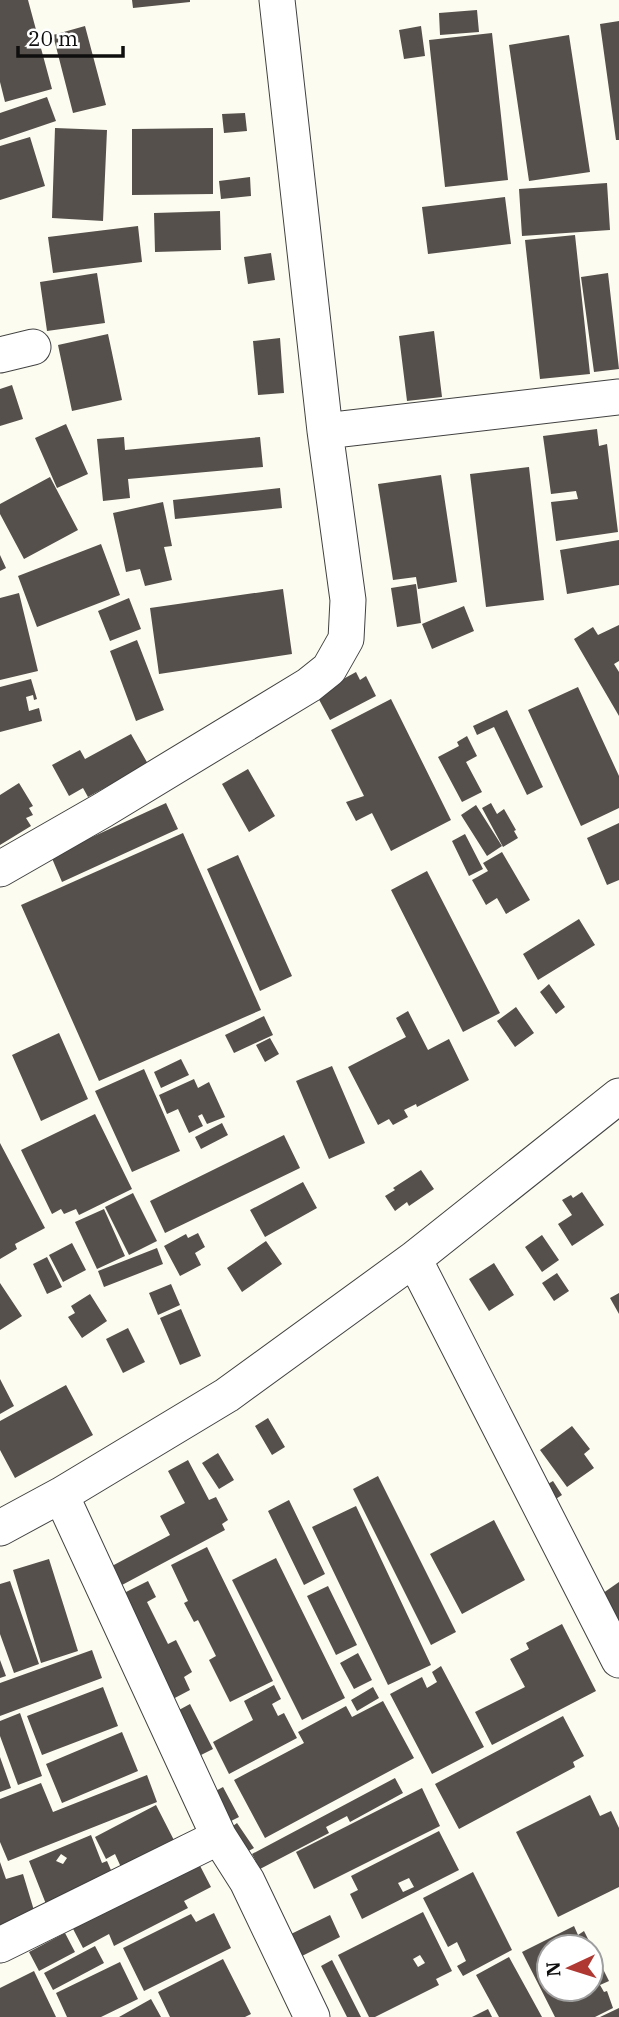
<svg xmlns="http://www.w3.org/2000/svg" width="619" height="2017" font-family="'IBM Plex Serif',serif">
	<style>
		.building { fill: #55504b; fill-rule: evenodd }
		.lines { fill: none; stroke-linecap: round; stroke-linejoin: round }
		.minor-casing { stroke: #414141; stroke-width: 37 }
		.minor { stroke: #fff; stroke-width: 35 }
	</style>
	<rect width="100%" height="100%" fill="#fdfcf0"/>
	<path class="building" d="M0 0H28L52 89 5 102 0 82Z
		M132 0H190V2L133 8Z
		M477 10 479 32 440 35 439 13Z
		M619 21V140H616L600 24Z
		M85 26 106 105 73 113 53 35Z
		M421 26 425 56 404 59 399 30Z
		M492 33 508 180 445 187 429 40Z
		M569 35 590 172 529 181 509 45Z
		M47 97 56 121 0 140V113Z
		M245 113 247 131 224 133 222 114Z
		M55 128 107 130 103 221 52 218Z
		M213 128V194L132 195V129Z
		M30 137 45 186 0 200V146Z
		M250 177 251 196 221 199 219 181Z
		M607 183 610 230 522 236 519 189Z
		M505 197 511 244 428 254 422 207Z
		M220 211 221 250 155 252 154 213Z
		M138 226 142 262 53 273 48 237Z
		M575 235 590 374 540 379 525 240Z
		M271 253 275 280 248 284 244 257Z
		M97 273 105 323 47 331 40 282Z
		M608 273 619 369 594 372 581 277Z
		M434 331 442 397 407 401 399 336Z
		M108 334 122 400 72 411 58 345Z
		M280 338 284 393 258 395 253 341Z
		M12 385 23 419 0 426V389Z
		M66 424 88 474 57 488 35 438Z
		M597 429 599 446 607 444 618 532 556 541 551 502 578 499 576 491 551 494 543 436Z
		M124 437 125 450 260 437 263 467 128 479 130 498 103 501 97 439Z
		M529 467 544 600 486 607 470 474Z
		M441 475 457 582 418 589 416 577 393 580 378 484Z
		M50 477 78 530 24 559 0 514V504Z
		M280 488 282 508 175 519 173 500Z
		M163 502 172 546 164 547 172 580 145 586 140 569 126 572 113 513Z
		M619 540V585L567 594 560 550Z
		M101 544 120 595 37 627 18 576Z
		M0 555 6 568 0 571Z
		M416 584 421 623 397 627 391 588Z
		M283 589 292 654 159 674 150 608Z
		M19 593 38 671 0 680V598Z
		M129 598 141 629 110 641 98 611Z
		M464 606 474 631 432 649 422 624Z
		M619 625V661L614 664 619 672V716L574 639 593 627 598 635Z
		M137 640 164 710 136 721 110 651Z
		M356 672 360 680 366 676 376 696 330 720 316 694Z
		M31 679 37 699 34 700 33 695 26 697 29 711 39 708 42 721 0 732V687Z
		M578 687 619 776V808L581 826 528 710Z
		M391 699 451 820 391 851 372 813 356 821 346 802 364 796 331 730Z
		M507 710 543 787 527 795 494 727 477 735 473 726Z
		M131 734 148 764 88 797 83 788 69 796 52 765 80 750 85 759Z
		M467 736 477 756 466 762 482 792 462 802 438 757 459 746 457 742Z
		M248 769 275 816 249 832 222 784Z
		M19 783 33 806 29 808 33 815 26 818 31 826 0 845V795Z
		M166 803 178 829 62 882 51 856Z
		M491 803 497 814 504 809 516 830 514 831 518 838 503 847 482 808Z
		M476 805 502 846 487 856 461 815Z
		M619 823V880L607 885 587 838Z
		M183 833 261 1010 99 1081 21 905Z
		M465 834 483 869 469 876 452 841Z
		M502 852 530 900 506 914 497 898 486 905 472 880 488 871 483 863Z
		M238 855 292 976 260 991 207 869Z
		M427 871 500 1013 463 1032 391 890Z
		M579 919 595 945 538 980 523 954Z
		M549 984 565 1007 556 1014 540 992Z
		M516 1007 534 1033 515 1047 497 1021Z
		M408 1011 428 1050 449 1039 469 1080 417 1107 416 1104 404 1110 408 1117 393 1125 389 1119 378 1125 348 1067 406 1037 396 1018Z
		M264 1016 273 1035 234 1053 225 1035Z
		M59 1033 88 1099 41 1121 12 1055Z
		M270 1038 279 1054 265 1062 256 1045Z
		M181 1059 189 1075 161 1088 154 1072Z
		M332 1066 365 1143 329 1159 296 1081Z
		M144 1069 180 1151 132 1172 95 1091Z
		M194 1079 198 1088 209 1082 225 1117 207 1124 202 1114 198 1116 203 1126 189 1133 178 1109 167 1114 159 1095Z
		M95 1114 132 1189 79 1215 76 1209 64 1214 61 1209 52 1214 21 1150Z
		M222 1123 228 1135 201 1149 195 1137Z
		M284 1135 300 1168 165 1233 150 1201Z
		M0 1143 45 1228 15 1244 17 1249 0 1259Z
		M421 1170 434 1189 409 1206 407 1202 395 1211 385 1196 395 1190 393 1188Z
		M303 1182 317 1208 265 1237 250 1210Z
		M582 1192 604 1225 572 1246 558 1224 572 1215 562 1200 571 1195 573 1198Z
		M133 1193 157 1241 129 1255 105 1207Z
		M104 1209 125 1256 97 1269 75 1222Z
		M198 1233 205 1247 195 1253 201 1265 180 1276 164 1246 186 1234 188 1238Z
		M542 1235 559 1260 542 1272 525 1247Z
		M266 1241 282 1264 242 1292 227 1268Z
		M72 1243 86 1270 63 1282 49 1255Z
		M157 1248 163 1264 104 1287 98 1271Z
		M47 1257 62 1287 47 1294 33 1264Z
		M494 1263 514 1295 489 1311 469 1279Z
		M557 1273 569 1291 554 1301 542 1283Z
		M0 1283 22 1316 0 1330Z
		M171 1284 180 1305 158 1315 149 1293Z
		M619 1293V1314L610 1298Z
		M90 1294 107 1321 82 1338 68 1317 75 1313 71 1306Z
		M181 1309 201 1356 180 1365 160 1318Z
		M128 1328 145 1362 123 1373 106 1339Z
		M0 1379 14 1406 0 1414Z
		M66 1385 93 1435 15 1478 0 1450V1421Z
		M268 1418 285 1447 272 1455 255 1426Z
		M572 1426 590 1449 584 1454 594 1468 567 1487 540 1450Z
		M218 1453 234 1480 219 1489 202 1463Z
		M188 1460 209 1500 216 1497 228 1520 222 1524 225 1530 122 1585 112 1566 170 1535 160 1516 185 1503 168 1471Z
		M378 1476 456 1632 431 1645 353 1489Z
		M553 1481 562 1495 551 1502 541 1488Z
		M289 1500 325 1574 304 1585 268 1511Z
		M356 1506 431 1665 388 1685 312 1527Z
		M494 1520 525 1580 462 1614 430 1554Z
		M207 1547 273 1681 230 1702 209 1660 216 1656 198 1620 194 1622 184 1603 188 1601 171 1565Z
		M276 1558 345 1698 302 1720 232 1580Z
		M49 1559 78 1651 41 1663 13 1570Z
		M10 1581 39 1664 14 1673 0 1634V1584Z
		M148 1581 156 1597 147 1602 168 1644 176 1640 192 1672 184 1677 190 1690 171 1700 120 1595Z
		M619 1582V1630L596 1598Z
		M328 1586 357 1645 336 1655 307 1596Z
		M562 1624 596 1691 492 1745 475 1712 525 1687 510 1659 529 1649 526 1643Z
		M92 1650 102 1678 0 1716V1683Z
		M358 1653 372 1680 354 1689 340 1663Z
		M0 1660 6 1676 0 1678Z
		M441 1666 484 1747 432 1774 390 1694 422 1677 427 1688 437 1682 432 1672Z
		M274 1685 281 1699 272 1704 278 1716 284 1713 297 1738 229 1774 213 1742 253 1720 244 1701Z
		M103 1687 118 1726 42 1755 27 1716Z
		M373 1687 379 1698 357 1711 351 1700Z
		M383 1701 414 1758 265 1838 234 1780 304 1743 298 1732 346 1706 352 1717Z
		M190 1704 213 1749 201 1755 179 1710Z
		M20 1713 42 1776 18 1785 0 1736V1721Z
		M563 1716 584 1756 573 1762 575 1767 459 1829 435 1784Z
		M122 1732 138 1771 62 1803 46 1764Z
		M0 1757 11 1788 0 1792Z
		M147 1775 157 1802 8 1861 0 1842V1799L41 1783 53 1812Z
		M395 1778 403 1793 350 1822 347 1816 326 1827 329 1833 260 1869 252 1854Z
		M223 1787 239 1817 225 1824 210 1794Z
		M422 1788 440 1826 314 1889 296 1852Z
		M590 1795 600 1816 611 1811 619 1828V1887L558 1917 516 1832Z
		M156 1805 178 1848 125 1876 115 1854 106 1859 95 1837Z
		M237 1823 254 1848 245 1853 229 1829Z
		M439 1831 459 1870 362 1919 350 1894 358 1890 351 1876ZM409 1878 414 1887 403 1892 398 1883Z
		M91 1835 102 1863 107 1861 114 1877 46 1904 29 1861ZM61 1854 67 1858 63 1864 56 1861Z
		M197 1860 211 1887 184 1901 188 1908 114 1946 109 1934 83 1948 71 1925Z
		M0 1862 6 1879 23 1874 36 1917 0 1928Z
		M473 1872 512 1950 463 1976 457 1966 466 1961 457 1942 448 1947 423 1898Z
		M423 1912 452 1971 436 1979 439 1985 375 2017H369L338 1955ZM420 1955 425 1963 418 1967 413 1959Z
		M214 1913 231 1948 144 1991 123 1948 191 1914 196 1922Z
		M330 1915 340 1937 302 1956 291 1934Z
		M574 1926 578 1935 584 1931 609 1981 600 1985 604 1992 607 1991 613 2008 595 2017H555L522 1952ZM549 1947H591V1989H549Z
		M65 1933 75 1952 39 1971 29 1952Z
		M95 1946 104 1963 53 1990 44 1973Z
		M509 1957 542 2017H499L476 1975Z
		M223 1959 251 2014 245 2017H170L158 1992Z
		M332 1960 361 2017H347L321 1966Z
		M120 1962 138 1999 101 2017H67L56 1993Z
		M34 1971 56 2017H0V1988Z
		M151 1999 161 2017H119Z
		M619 2008V2017H600Z
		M488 2009 492 2017H472Z"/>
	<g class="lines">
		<defs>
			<path id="minor" d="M0 355 33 347
				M325 431 619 397
				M0 869 103 810 309 685 329 669 346 639 348 600 325 431 277 0
				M414 1259 619 1660
				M61 1495 219 1837 247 1881 312 2017
				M0 1528 61 1495 227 1395 414 1259 619 1096
				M0 1945 219 1837"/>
		</defs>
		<use href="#minor" class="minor-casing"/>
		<use href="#minor" class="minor"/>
	</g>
	<g transform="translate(570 1968) rotate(266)"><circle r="33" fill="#ffffff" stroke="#9f9f9f" stroke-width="2"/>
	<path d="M0-5L12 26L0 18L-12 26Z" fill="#b03833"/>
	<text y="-10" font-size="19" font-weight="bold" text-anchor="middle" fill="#0e0e0e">N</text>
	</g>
	<path d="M18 46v10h105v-10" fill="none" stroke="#0e0e0e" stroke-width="3.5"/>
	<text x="28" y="46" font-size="21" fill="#0e0e0e" stroke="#ffffff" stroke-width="5" paint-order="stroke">20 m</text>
</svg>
